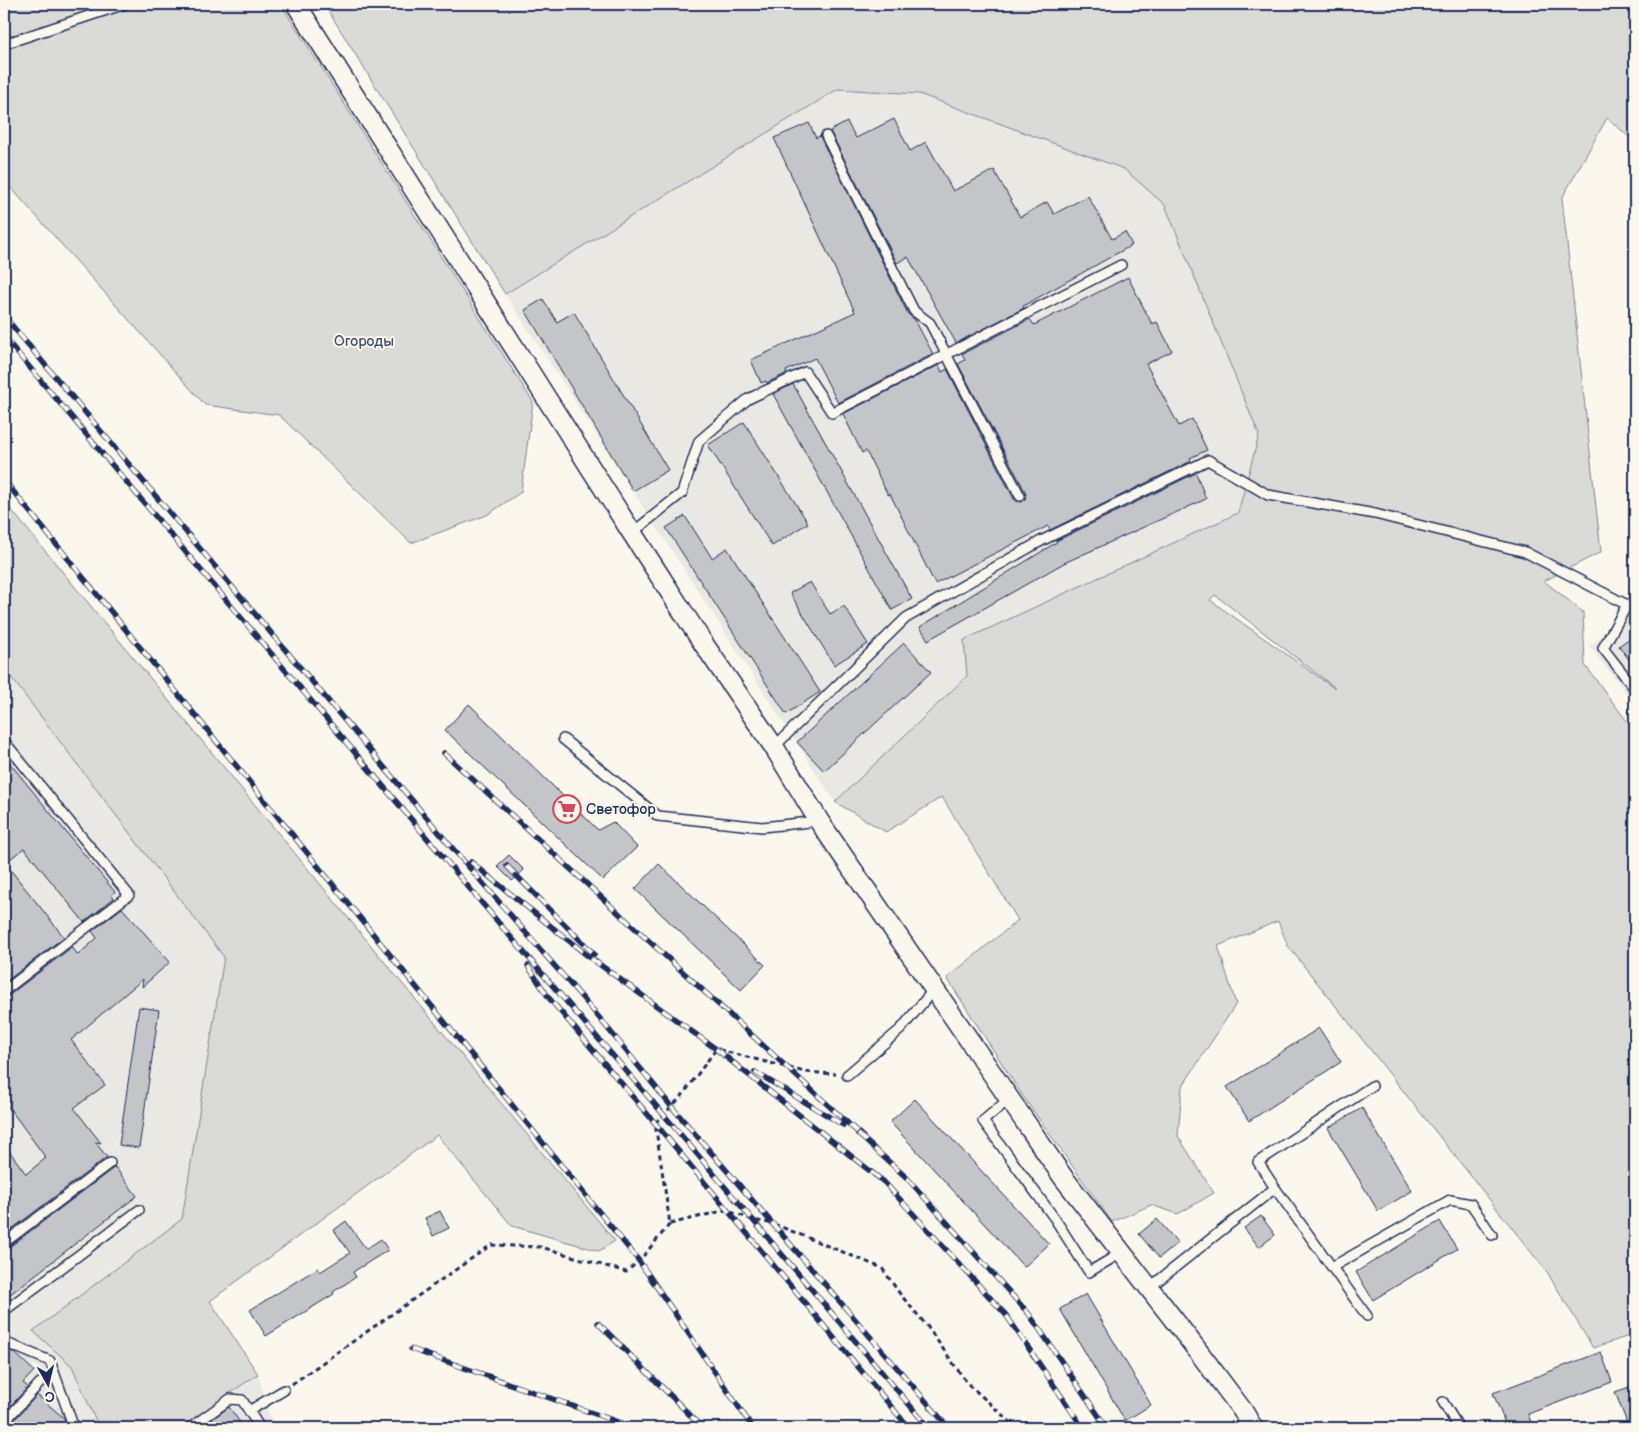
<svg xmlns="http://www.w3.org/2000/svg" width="1639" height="1432" font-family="'Balsamiq Sans',sans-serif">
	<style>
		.built { fill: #eae8e2 }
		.green { fill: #dadad7; stroke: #7a849a; fill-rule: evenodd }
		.building { fill: #c3c5c9; stroke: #1b2f5e }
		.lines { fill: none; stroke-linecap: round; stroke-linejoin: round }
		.service-casing { stroke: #1b2f5e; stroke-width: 12 }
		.minor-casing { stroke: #1b2f5e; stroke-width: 22 }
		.path { stroke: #1b2f5e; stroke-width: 3; stroke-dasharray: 5 4; stroke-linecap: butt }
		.service { stroke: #fbf7ec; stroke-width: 9 }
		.minor { stroke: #fbf7ec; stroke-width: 19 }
		.rail-casing { stroke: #1b2f5e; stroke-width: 5.5 }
		.rail { stroke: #fbf7ec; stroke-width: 4; stroke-dasharray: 11; stroke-linecap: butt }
		.labels { text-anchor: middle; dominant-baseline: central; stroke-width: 4; stroke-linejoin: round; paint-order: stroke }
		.park-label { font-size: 15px; fill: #415176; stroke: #fbf7ec }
		.poi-label { font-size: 15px; fill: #1b2f5e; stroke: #fbf7ec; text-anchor: start }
	</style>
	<rect width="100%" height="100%" fill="#fbf7ec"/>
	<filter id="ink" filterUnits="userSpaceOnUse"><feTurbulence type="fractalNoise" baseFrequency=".02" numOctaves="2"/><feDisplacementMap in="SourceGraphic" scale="10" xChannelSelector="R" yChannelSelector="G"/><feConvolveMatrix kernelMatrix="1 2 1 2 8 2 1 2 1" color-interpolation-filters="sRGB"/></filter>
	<g filter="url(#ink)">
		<path class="built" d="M838 89 919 94 1124 169 1165 205 1259 435 1238 513 964 640 967 675 835 802 505 294Z
			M1635 611V704L1589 646Z
			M4 668 224 956 182 1219 33 1331 72 1366 99 1428H4Z
			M258 1374 270 1416 277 1428H188L195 1417Z"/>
		<path class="green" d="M4 4H281L533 402 521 492 487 515 411 543 279 415 205 405 4 180Z
			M324 4H1635V142L1607 118 1562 198 1601 552 1544 581 1583 612 1585 665 1635 732V1334L1593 1348 1547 1272 1288 946 1278 921 1218 946 1236 1004 1182 1087 1178 1136 1214 1193 1178 1214 1151 1205 1112 1222 1022 1095 947 978 1018 920 942 797 886 832 835 802 967 676 964 640 1238 513 1259 435 1165 205 1124 169 919 94 838 89 505 294ZM1215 595 1334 687V688L1210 600Z
			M4 501 615 1241 599 1251 512 1226 437 1135 210 1301 258 1374 195 1417 188 1428H99L72 1366 33 1331 182 1219 224 957 4 668Z"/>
		<path class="building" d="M894 119 910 151 926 142 953 191 994 170 1020 217 1047 202 1054 214 1088 196 1112 239 1125 232 1132 245 1023 306 1024 308 956 343 908 257 897 263 830 131 847 122 856 138Z
			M809 123 816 138 820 136 908 314 915 320 933 354 838 403 815 358 786 371 787 373 767 383 766 381 761 383 751 360 855 312 774 138Z
			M1128 277 1152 324 1157 322 1172 351 1146 364 1179 426 1192 419 1207 450 1190 458 1191 461 1050 530 1048 526 935 584 890 494 888 495 866 451 862 453 843 414 939 365 942 372 947 369 1014 499 1017 501 1022 502 1025 499 1026 493 958 364 965 360 962 354 1030 319 1034 325Z
			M543 299 557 322 574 312 668 470 633 491 525 310Z
			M793 384 912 599 892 610 773 394Z
			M744 422 808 523 772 546 708 445Z
			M1196 473 1206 499 1064 563 928 640 920 627 1057 542 1056 541Z
			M685 516 712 558 727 548 820 692 786 714 666 528Z
			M810 582 830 614 844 606 868 644 834 665 790 593Z
			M1635 634V668L1619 646Z
			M904 643 931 672 824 771 797 742Z
			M469 704 598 830 613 822 637 847 603 880 445 730Z
			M4 756 115 892 111 895 114 898 84 922 24 848 5 863 64 937 4 983Z
			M509 855 524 870 512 881 497 866Z
			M659 864 765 965 741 990 635 889Z
			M122 908 170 962 142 987 143 979 71 1040 105 1085 74 1108 101 1143 95 1142 107 1157 4 1235V1144L26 1174 46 1158 4 1101V997L8 996 72 947 78 955 97 938 92 931Z
			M139 1007 159 1010 139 1148 119 1145Z
			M1319 1028 1341 1062 1249 1121 1227 1087Z
			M915 1099 1049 1244 1024 1267 890 1122Z
			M1362 1108 1412 1191 1378 1211 1328 1128Z
			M115 1167 137 1196 4 1299V1249L8 1248Z
			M440 1211 449 1228 433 1236 425 1218Z
			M1261 1216 1275 1235 1259 1247 1244 1228Z
			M1157 1219 1178 1243 1159 1258 1139 1234Z
			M346 1221 366 1249 381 1239 388 1250 353 1272 356 1277 333 1292 334 1294 266 1336 250 1310 318 1268 320 1272 350 1253 334 1230Z
			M1440 1221 1457 1249 1373 1300 1356 1272Z
			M1086 1294 1151 1405 1125 1421 1060 1309Z
			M4 1349 15 1353 34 1371 23 1383 28 1387 4 1413Z
			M1601 1352 1612 1382 1528 1414 1533 1428H1507L1493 1393Z
			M1635 1385V1428H1629L1615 1392Z
			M37 1395 64 1418 67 1428H4L9 1426Z
			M229 1407 244 1428H200Z"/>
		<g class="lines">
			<defs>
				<path id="service" d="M4 44 125 4
					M826 136 914 311 930 323 1020 496
					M632 533 682 493 699 441 748 399 805 372 832 413 1121 265
					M1627 605 1603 648 1635 689
					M563 739 658 816 762 827 819 821
					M4 741 129 895 4 991
					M774 747 906 618 1041 541 1208 460 1268 495 1375 514 1525 552 1635 609
					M847 1075 901 1029 934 989
					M1009 1099 983 1121 1055 1219 1089 1272 1121 1253
					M1275 1188 1258 1162 1372 1086
					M4 1243 110 1163
					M1332 1267 1450 1200 1471 1204 1492 1235
					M1149 1288 1275 1188 1367 1316
					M4 1311 139 1210
					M4 1342 50 1361 74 1428
					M1443 1402 1459 1428
					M4 1422 40 1383
					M190 1428 230 1399 242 1400 249 1411
					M260 1428 249 1411 284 1390"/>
				<path id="minor" d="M296 4 632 533 701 640 774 747 819 821 1063 1177 1198 1351 1243 1411 1253 1428"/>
			</defs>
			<use href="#service" class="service-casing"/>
			<use href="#minor" class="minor-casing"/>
			<path class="path" d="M670 1224 726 1210 753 1220 774 1224 882 1268 900 1294 927 1326 967 1383 1017 1428
				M292 1384 491 1245 541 1247 626 1272 639 1261 670 1224 655 1123 682 1096 716 1049 805 1072 836 1074"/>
			<use href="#service" class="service"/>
			<use href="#minor" class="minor"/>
			<defs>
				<path id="rail" d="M4 316 448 843 592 1009 671 1106 949 1428
					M4 337 503 928 664 1115 929 1428
					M4 480 639 1261 753 1428
					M444 753 863 1137
					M471 862 588 956 716 1049 884 1182 1006 1315 1083 1428
					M507 866 594 954
					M528 966 549 998 655 1123 909 1428
					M755 1072 843 1125
					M858 1134 907 1178 1029 1314 1107 1428
					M598 1323 703 1428
					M411 1349 635 1428"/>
			</defs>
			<use href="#rail" class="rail-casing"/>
			<use href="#rail" class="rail"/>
		</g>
	</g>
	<defs>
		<symbol id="supermarket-ring" viewBox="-11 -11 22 22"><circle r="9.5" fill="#fbf7ec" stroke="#d1495b" stroke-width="1.5"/><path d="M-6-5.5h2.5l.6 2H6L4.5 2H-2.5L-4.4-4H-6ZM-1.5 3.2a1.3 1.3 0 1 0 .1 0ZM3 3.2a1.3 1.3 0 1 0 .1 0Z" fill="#d1495b"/></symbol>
	</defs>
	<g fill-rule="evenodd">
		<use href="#supermarket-ring" x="551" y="793" width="32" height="32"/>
	</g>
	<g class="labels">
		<g class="park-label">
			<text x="364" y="341">Огороды</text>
		</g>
		<g class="poi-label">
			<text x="586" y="809">Светофор</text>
		</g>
	</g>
	<rect width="1639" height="1432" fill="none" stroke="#fbf7ec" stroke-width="20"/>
	<rect x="10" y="10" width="1619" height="1412" fill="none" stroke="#1b2f5e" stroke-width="2" filter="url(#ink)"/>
	<g transform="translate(48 1384) rotate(172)" stroke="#fbf7ec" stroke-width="4" paint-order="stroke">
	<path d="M0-4L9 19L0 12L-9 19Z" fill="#1b2f5e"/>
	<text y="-8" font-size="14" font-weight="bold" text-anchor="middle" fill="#1b2f5e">С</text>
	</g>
</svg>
